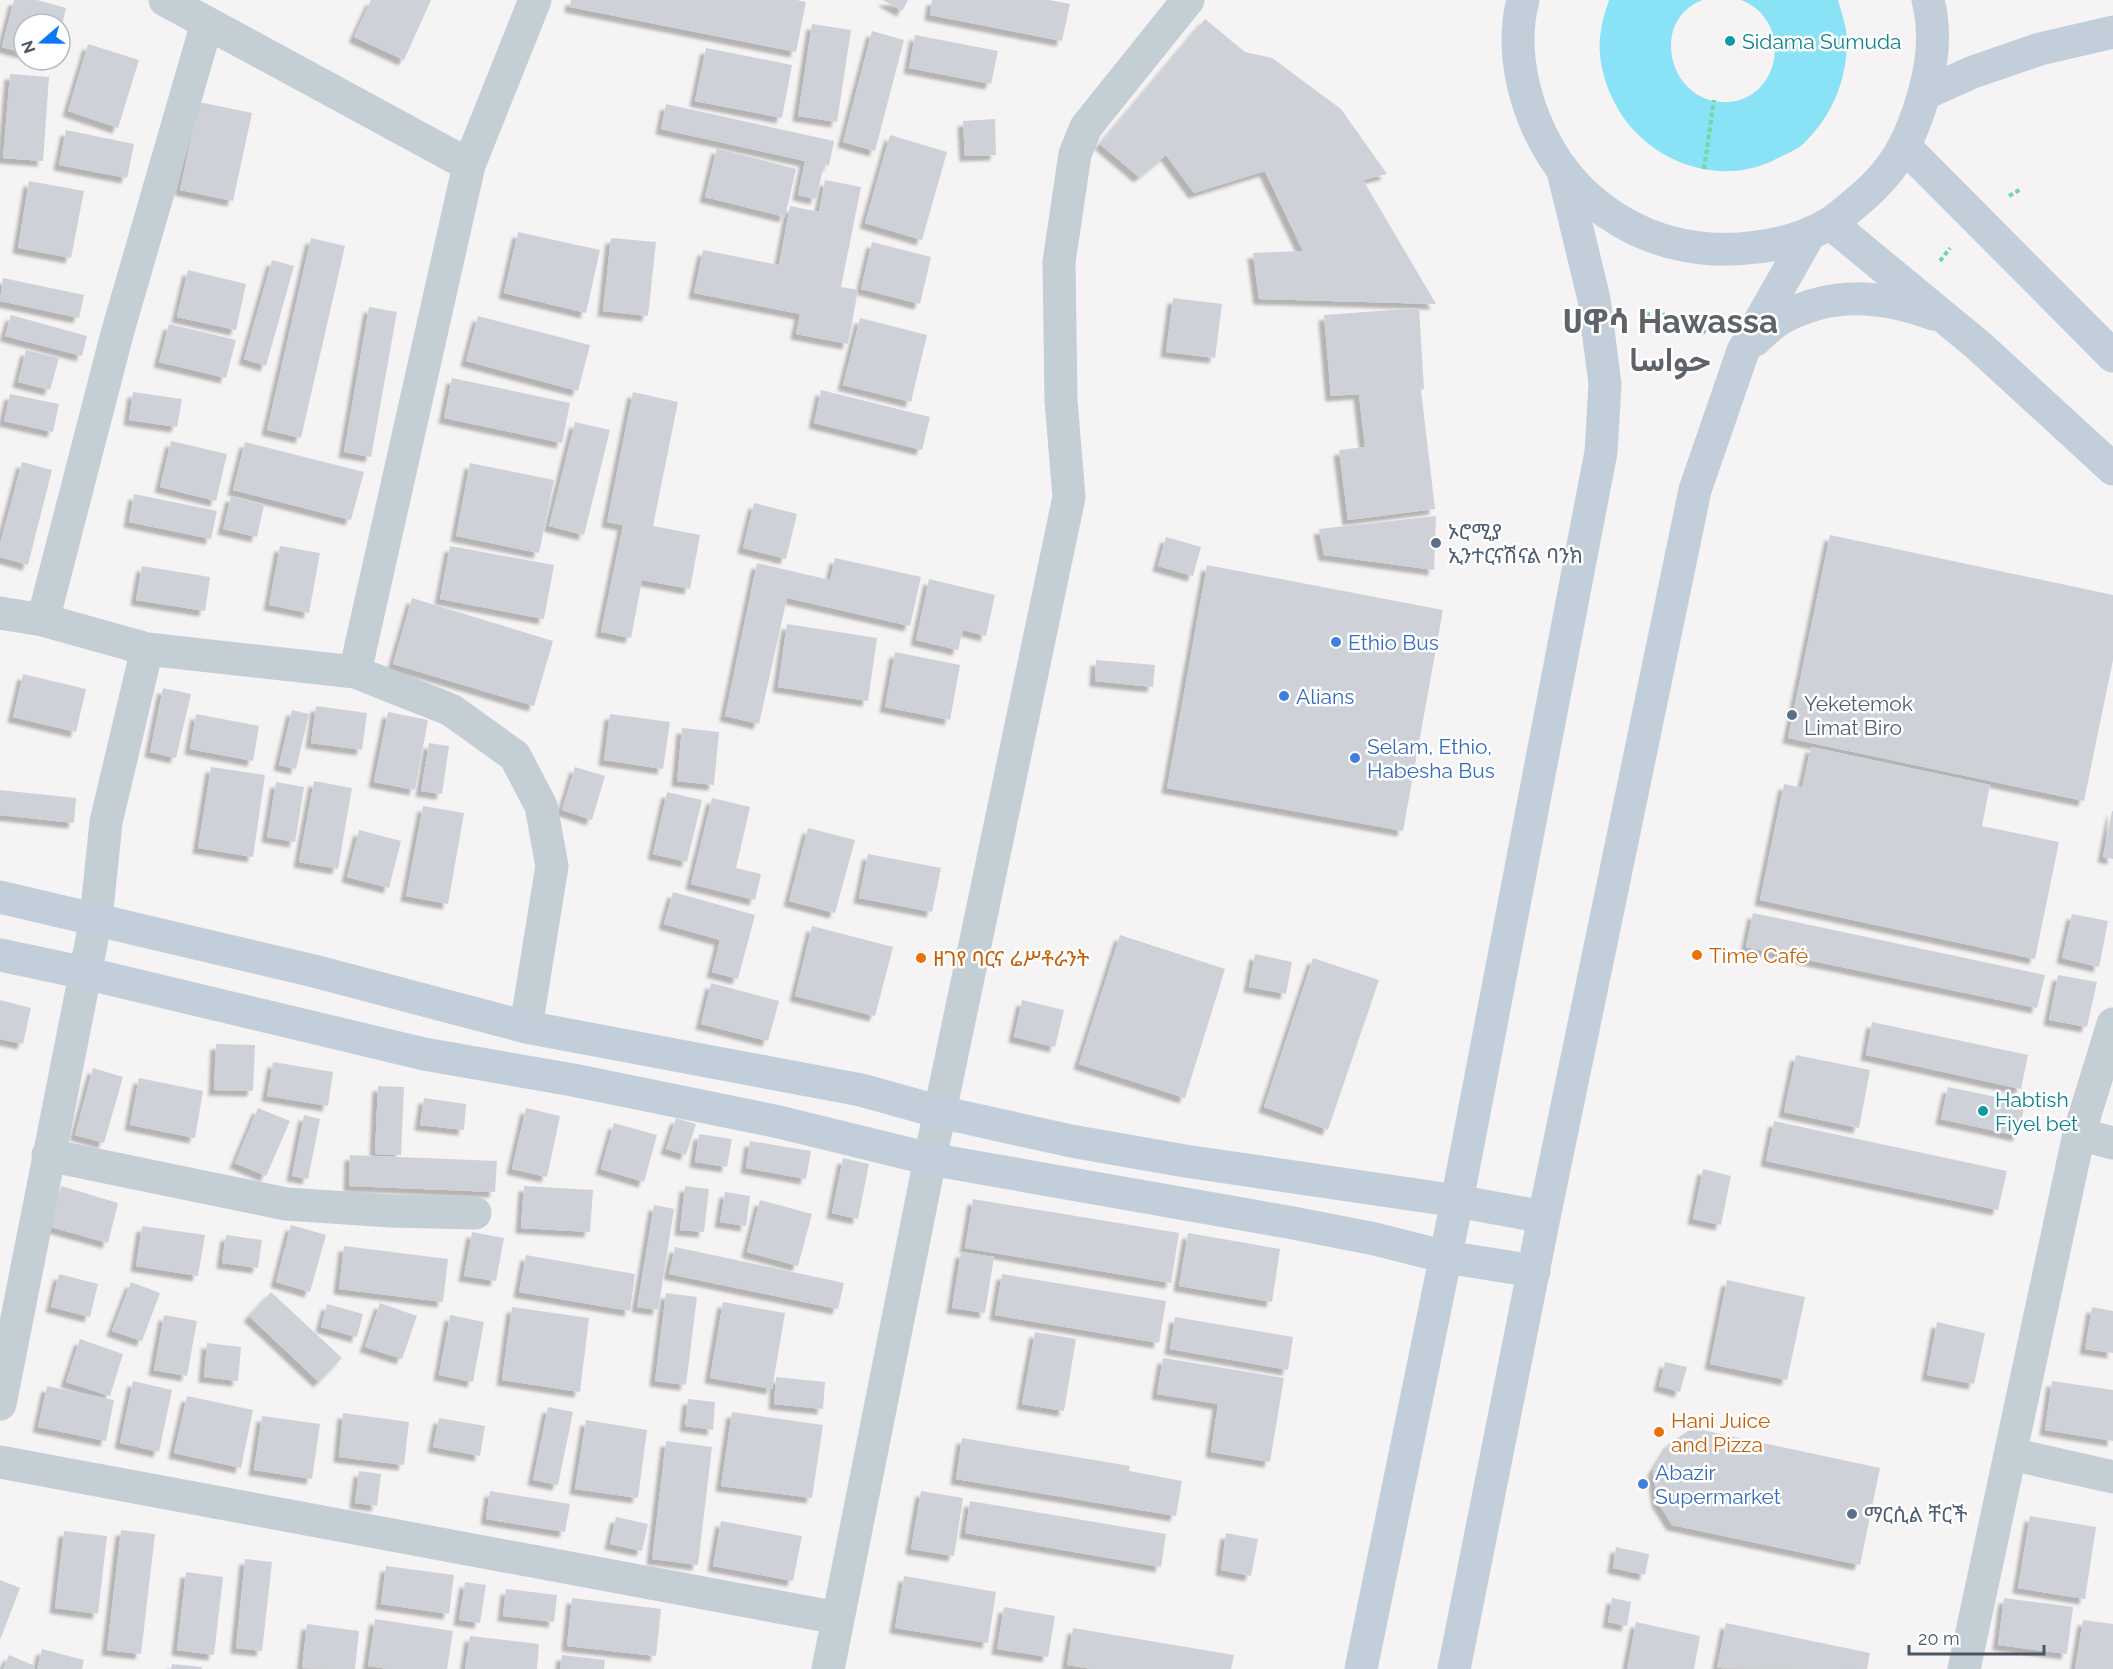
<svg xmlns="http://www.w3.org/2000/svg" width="2113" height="1669" font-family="Raleway,Vazirmatn,'Noto Sans Ethiopic',sans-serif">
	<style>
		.water { fill: #89e2f5 }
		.building { fill: #ced2d8; filter: url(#shadow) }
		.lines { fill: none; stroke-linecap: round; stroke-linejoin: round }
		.path { stroke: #73d6a3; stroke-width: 4; stroke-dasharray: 4.5 3; stroke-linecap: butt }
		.street { stroke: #c3ced5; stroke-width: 33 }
		.secondary { stroke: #c2cfda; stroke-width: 33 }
		.culture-dot { fill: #0f9aa8; stroke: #fff; stroke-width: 2 }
		.service-dot { fill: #5c6f8a; stroke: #fff; stroke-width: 2 }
		.shop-dot { fill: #3f7fe0; stroke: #fff; stroke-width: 2 }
		.food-dot { fill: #e8710a; stroke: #fff; stroke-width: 2 }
		.labels { text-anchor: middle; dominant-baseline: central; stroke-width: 5; stroke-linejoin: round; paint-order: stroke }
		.culture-label { font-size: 21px; fill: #0d838f; stroke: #fff; text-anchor: start }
		.service-label { font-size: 21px; fill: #4e5e75; stroke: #fff; text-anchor: start }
		.shop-label { font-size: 21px; fill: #366cbe; stroke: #fff; text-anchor: start }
		.food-label { font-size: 21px; fill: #c56008; stroke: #fff; text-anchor: start }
		.town-label { font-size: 33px; font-weight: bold; fill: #5e6369; stroke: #fff }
	</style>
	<defs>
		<filter id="shadow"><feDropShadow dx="-5.5" dy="5.5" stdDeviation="1.5" flood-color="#0004"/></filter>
	</defs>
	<rect width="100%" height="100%" fill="#f5f3f3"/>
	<path class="water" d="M1609 0H1703C1651 18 1666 99 1722 102 1780 105 1796 21 1741 0H1838C1841 12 1847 27 1847 40 1847 80 1832 117 1802 145 1796 150 1786 154 1778 158 1715 192 1636 157 1610 93 1602 74 1597 51 1601 31 1602 20 1606 10 1609 0Z"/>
	<path class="building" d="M14 0H37L66 8 61 30 60 24H24V53L2 47Z
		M371 0H431L404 60 354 37Z
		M571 0H797L806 2 796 52 570 7Z
		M883 0H908L902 11Z
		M932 0H1049L1070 4 1062 41 930 15Z
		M1205 19 1245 52 1272 58 1341 109 1387 174 1363 180 1436 304 1259 299 1253 253 1303 251 1265 171 1194 193 1166 155 1139 177 1100 144Z
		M812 24 851 30 837 122 798 116Z
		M872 31 904 40 875 151 843 142Z
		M915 35 998 51 991 84 909 68Z
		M88 44 139 60 118 128 68 111Z
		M706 48 792 65 782 118 695 101Z
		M10 74 49 77 43 161 3 158Z
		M199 102 252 113 233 201 180 190Z
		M666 104 834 141 829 166 824 164 816 199 798 195 805 161 661 129Z
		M995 119 996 155 965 156 963 121Z
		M66 130 134 144 127 178 59 165Z
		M890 135 947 152 922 240 865 223Z
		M717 148 796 169 785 217 705 197Z
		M825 180 861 187 841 287 858 290 848 344 796 334 800 314 694 293 703 250 779 265 790 206 819 212Z
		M29 181 84 191 71 258 18 248Z
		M518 232 600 250 586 313 504 293Z
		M311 238 345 246 301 438 267 430Z
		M611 238 656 242 648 316 603 311Z
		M872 242 931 257 920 304 861 289Z
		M272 260 294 266 266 366 244 359Z
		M188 270 246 284 236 330 177 317Z
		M3 278 84 295 79 318 0 301Z
		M1173 298 1222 304 1215 358 1166 352Z
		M369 307 397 312 371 457 344 452Z
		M1419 308 1424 389 1421 390 1435 509 1348 520 1339 450 1365 447 1359 394 1331 396 1324 315Z
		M11 315 87 336 82 356 5 336Z
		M478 316 590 345 578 391 466 361Z
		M860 318 927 335 911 402 843 385Z
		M169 324 236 340 226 378 159 362Z
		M26 350 59 358 50 390 18 382Z
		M452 378 570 403 562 443 444 418Z
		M821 390 930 417 922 450 814 423Z
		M133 392 182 399 177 427 129 420Z
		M633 392 678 402 653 526 700 535 690 589 642 580 631 638 601 632 623 525 607 522Z
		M10 394 59 404 53 432 4 421Z
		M575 422 610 430 584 535 549 526Z
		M171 441 227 454 216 501 160 487Z
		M245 442 364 472 351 520 233 490Z
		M22 462 52 470 28 565 0 557V544Z
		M470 463 554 480 539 553 456 536Z
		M134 494 217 511 211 539 129 522Z
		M231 496 264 505 257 537 223 529Z
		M754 503 797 514 786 559 743 548Z
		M1436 516 1434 570 1324 555 1319 529Z
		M1830 535 2113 595V660L2084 801 1788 738Z
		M1166 537 1201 547 1193 576 1158 566Z
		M280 546 320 553 309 613 269 605Z
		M450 546 554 565 544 619 440 599Z
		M835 558 921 577 910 626 787 598 759 724 725 716 757 563 830 580Z
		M1207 565 1443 610 1403 831 1167 788Z
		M142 566 210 577 205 611 136 600Z
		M929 579 995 595 986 636 963 630 958 650 916 640Z
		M412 598 553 641 534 706 393 664Z
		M787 624 877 638 868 701 778 687Z
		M895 652 960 665 950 720 885 707Z
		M1096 660 1155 665 1153 687 1095 681Z
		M23 674 86 689 76 732 13 717Z
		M163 688 191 694 176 758 150 752Z
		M316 706 367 713 362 750 311 743Z
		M292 710 309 714 296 769 279 765Z
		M388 712 428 720 415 790 374 782Z
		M196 714 259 726 253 761 190 749Z
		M610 714 670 722 663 769 604 760Z
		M682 728 719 732 714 785 677 781Z
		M429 743 449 746 442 794 421 791Z
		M1811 747 1990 785 1982 826 2059 842 2035 959 1760 900 1784 784 1802 788Z
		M211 767 265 775 253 857 198 848Z
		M575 767 605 776 592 820 562 810Z
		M314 781 352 788 338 869 299 862Z
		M276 782 304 787 295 842 267 837Z
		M0 790 76 798 74 823 0 815Z
		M667 792 702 800 687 862 653 854Z
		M712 798 750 807 736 868 761 874 755 900 691 884Z
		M423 806 464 813 448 904 406 896Z
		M2112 811H2113V859L2103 857Z
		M808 828 855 840 835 913 789 901Z
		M359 830 401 841 389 888 347 877Z
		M868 854 941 868 932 912 859 898Z
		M673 892 755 915 738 979 712 972 720 940 664 924Z
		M1753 913 2045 975 2037 1008 1746 947Z
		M2072 914 2108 921 2099 967 2062 958Z
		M812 926 893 947 875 1016 795 996Z
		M1120 935 1225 969 1185 1098 1079 1064Z
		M1255 954 1292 962 1286 994 1249 987Z
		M1313 958 1379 980 1328 1130 1264 1107Z
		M2058 975 2097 982 2087 1027 2049 1020Z
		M711 983 779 1001 768 1041 701 1024Z
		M0 1000 31 1008 23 1044 0 1039Z
		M1022 1000 1064 1010 1055 1047 1014 1037Z
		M1872 1022 2028 1055 2021 1089 1866 1055Z
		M216 1044 255 1045 253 1091 214 1090Z
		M1796 1055 1870 1070 1859 1128 1784 1112Z
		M273 1062 333 1072 328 1106 267 1096Z
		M93 1068 123 1077 104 1143 75 1135Z
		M139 1078 203 1091 195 1138 130 1125Z
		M378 1086 404 1087 401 1155 375 1154Z
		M1948 1087 2025 1103 2018 1136 1941 1119Z
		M424 1098 466 1104 464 1130 420 1125Z
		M258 1108 290 1121 266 1176 235 1163Z
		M526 1108 560 1116 547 1177 512 1169Z
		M304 1115 320 1119 308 1179 292 1176Z
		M676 1118 696 1124 686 1155 666 1149Z
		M1774 1121 2007 1171 1998 1210 1766 1161Z
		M614 1123 657 1135 644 1182 601 1169Z
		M699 1134 732 1139 727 1167 695 1162Z
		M750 1141 811 1151 806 1179 746 1168Z
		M350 1155 497 1161 495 1192 349 1186Z
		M843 1158 869 1164 858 1219 832 1213Z
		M1703 1169 1731 1176 1721 1225 1693 1219Z
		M61 1186 118 1203 108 1243 51 1227Z
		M524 1186 593 1190 590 1232 521 1228Z
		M685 1186 709 1189 704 1232 680 1230Z
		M725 1192 750 1196 746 1226 720 1222Z
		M973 1199 1179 1233 1171 1283 965 1248Z
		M760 1200 812 1214 798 1266 747 1252Z
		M654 1205 674 1209 658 1310 637 1307Z
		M291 1225 326 1235 310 1292 276 1282Z
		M142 1226 205 1235 198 1276 136 1266Z
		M472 1232 504 1238 496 1281 464 1276Z
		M1188 1233 1280 1249 1272 1302 1179 1286Z
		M226 1235 262 1240 258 1268 222 1263Z
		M344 1246 448 1259 443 1302 339 1289Z
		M675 1247 844 1283 838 1309 669 1274Z
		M961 1252 994 1257 985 1313 952 1308Z
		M526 1255 635 1274 630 1311 519 1292Z
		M59 1274 98 1284 90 1317 51 1307Z
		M1002 1274 1166 1301 1159 1343 995 1315Z
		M1727 1280 1805 1297 1787 1380 1710 1364Z
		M131 1282 160 1293 142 1341 112 1331Z
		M271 1292 342 1358 319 1382 249 1316Z
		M666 1293 697 1297 686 1385 655 1381Z
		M723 1302 785 1313 772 1389 710 1378Z
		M380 1303 417 1316 402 1359 365 1347Z
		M327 1304 363 1314 357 1337 321 1327Z
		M512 1307 589 1318 580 1392 502 1380Z
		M2092 1307 2113 1311V1353L2085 1349Z
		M164 1315 197 1321 187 1376 154 1370Z
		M450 1315 484 1322 473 1382 439 1375Z
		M1175 1317 1293 1337 1288 1370 1170 1349Z
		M1937 1322 1985 1333 1974 1384 1927 1375Z
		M1035 1332 1076 1339 1064 1411 1022 1404Z
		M80 1339 123 1354 110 1396 66 1382Z
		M207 1343 241 1347 238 1381 204 1377Z
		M1163 1358 1284 1378 1270 1462 1211 1452 1218 1404 1157 1394Z
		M1665 1362 1687 1367 1680 1392 1659 1386Z
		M776 1377 825 1382 823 1409 774 1404Z
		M133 1381 172 1390 159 1452 120 1443Z
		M2052 1381 2113 1390V1441L2045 1430Z
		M47 1386 114 1400 106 1441 38 1427Z
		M187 1396 253 1410 241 1468 174 1453Z
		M688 1399 715 1402 713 1430 685 1426Z
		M548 1407 573 1412 558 1485 533 1480Z
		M732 1412 823 1425 812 1498 721 1486Z
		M343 1413 409 1422 404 1465 339 1457Z
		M262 1416 320 1424 312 1479 254 1470Z
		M439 1418 485 1426 480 1456 433 1447Z
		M586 1420 647 1430 638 1498 575 1489Z
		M1693 1428 1880 1468 1860 1565 1672 1525 1657 1501 1653 1470 1670 1443Z
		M962 1438 1130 1466 1129 1471 1182 1481 1176 1516 956 1479Z
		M666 1441 712 1447 698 1565 652 1559Z
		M359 1471 381 1474 377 1506 355 1503Z
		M490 1491 570 1504 565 1532 486 1519Z
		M921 1491 963 1498 954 1556 911 1549Z
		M970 1501 1166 1534 1161 1567 965 1533Z
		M2030 1516 2096 1527 2085 1599 2018 1588Z
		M616 1517 648 1524 642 1551 610 1544Z
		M721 1521 802 1536 793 1581 713 1566Z
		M121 1530 155 1534 141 1654 107 1650Z
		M64 1531 107 1536 98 1614 55 1608Z
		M1226 1533 1258 1539 1251 1576 1221 1570Z
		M1616 1547 1649 1554 1645 1575 1613 1568Z
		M245 1559 272 1562 262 1651 236 1648Z
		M386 1566 454 1575 449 1614 381 1604Z
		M186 1572 223 1577 214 1655 177 1650Z
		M904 1576 996 1592 988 1643 895 1628Z
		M0 1580 20 1588 0 1640Z
		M465 1582 486 1585 480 1623 459 1620Z
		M506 1589 557 1595 554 1622 503 1616Z
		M572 1598 661 1609 656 1656 567 1646Z
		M1612 1598 1631 1602 1627 1626 1608 1622Z
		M2004 1598 2073 1607 2067 1654 1998 1645Z
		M1004 1607 1055 1616 1048 1657 997 1649Z
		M375 1619 453 1631 447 1669H389L368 1666Z
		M2083 1620 2113 1624V1669H2075Z
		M1636 1622 1700 1636 1694 1669H1627Z
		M1726 1623 1870 1653 1867 1669 1717 1668Z
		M307 1624 359 1631 355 1669 302 1668Z
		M1073 1628 1234 1655 1231 1669H1093L1067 1665Z
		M470 1636 539 1644 537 1669H465Z
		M42 1649 84 1660 82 1669H37Z
		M9 1655 35 1666 34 1669H3Z
		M562 1655 605 1660 604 1669H560Z
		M172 1664 202 1667V1669H171Z"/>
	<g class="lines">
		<path class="path" d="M1704 169 1714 100
			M2009 196 2021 189
			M1940 261 1950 248
			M1638 314 1671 315 1707 333"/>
		<path class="street" d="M165 0 469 165
			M0 613 43 620 147 649 355 672 451 710 515 756 541 806 552 866 526 1027
			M43 620 117 334 207 23
			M355 672 469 165 535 0
			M2079 1134 2113 1143
			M48 1155 286 1204 391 1211 475 1213
			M0 1404 96 919 106 822 147 649
			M2011 1454 2113 1477
			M0 1462 838 1618
			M828 1669 930 1159 1069 497 1061 401 1059 262 1075 154 1086 127 1188 0
			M1964 1669 2079 1134 2113 1024"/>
		<path class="secondary" d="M1523 0C1513 38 1519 80 1533 116 1569 210 1659 261 1757 247 1782 244 1809 236 1830 223 1838 218 1845 212 1852 206 1881 183 1901 159 1914 124 1929 85 1939 42 1928 0
			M1926 93 1973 72 2040 49 2113 32
			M1905 147 2113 356
			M1830 223 1979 346 2113 469
			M1755 340C1763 333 1771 324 1780 319 1831 291 1880 295 1933 314
			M0 897 314 971 526 1027 861 1090 940 1112 1071 1141 1185 1161 1457 1201 1544 1217
			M0 955 85 973 424 1054 573 1080 779 1122 930 1159 1293 1223 1375 1239 1446 1257 1534 1271
			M1361 1669 1457 1201 1601 452 1605 384 1594 299 1563 171
			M1454 1669 1544 1217 1695 490 1743 351 1810 233"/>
	</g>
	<g class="culture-dot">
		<circle cx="1730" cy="41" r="6"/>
		<circle cx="1983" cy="1111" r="6"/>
	</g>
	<g class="service-dot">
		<circle cx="1436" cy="543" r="6"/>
		<circle cx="1792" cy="715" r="6"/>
		<circle cx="1852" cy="1514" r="6"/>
	</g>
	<g class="shop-dot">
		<circle cx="1336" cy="642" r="6"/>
		<circle cx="1284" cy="696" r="6"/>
		<circle cx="1355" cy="758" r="6"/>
		<circle cx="1643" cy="1484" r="6"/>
	</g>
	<g class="food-dot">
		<circle cx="1697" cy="955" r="6"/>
		<circle cx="921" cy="958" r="6"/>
		<circle cx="1659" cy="1432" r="6"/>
	</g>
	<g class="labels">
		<g class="culture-label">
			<text x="1742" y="41">Sidama Sumuda</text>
			<text x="1995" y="1099">Habtish<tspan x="1995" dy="24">Fiyel bet</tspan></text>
		</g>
		<g class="service-label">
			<text x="1448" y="531">ኦሮሚያ<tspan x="1448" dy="24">ኢንተርናሽናል ባንክ</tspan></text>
			<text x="1804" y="703">Yeketemok<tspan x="1804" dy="24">Limat Biro</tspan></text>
			<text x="1864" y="1514">ማርሲል ቸርች</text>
		</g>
		<g class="shop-label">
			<text x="1348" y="642">Ethio Bus</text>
			<text x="1296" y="696">Alians</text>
			<text x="1367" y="746">Selam, Ethio,<tspan x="1367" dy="24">Habesha Bus</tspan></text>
			<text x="1655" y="1472">Abazir<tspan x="1655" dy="24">Supermarket</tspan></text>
		</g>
		<g class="food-label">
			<text x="1709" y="955">Time Café</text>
			<text x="933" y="958">ዘገየ ባርና ሬሥቶራንት</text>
			<text x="1671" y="1420">Hani Juice<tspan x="1671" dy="24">and Pizza</tspan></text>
		</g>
		<g class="town-label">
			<text x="1670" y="321">ሀዋሳ Hawassa<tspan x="1670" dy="38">حواسا</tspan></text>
		</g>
	</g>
	<g transform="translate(42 42) rotate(250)"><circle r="28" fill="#ffffff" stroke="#b6bcc1" stroke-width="1.5"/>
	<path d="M0-4.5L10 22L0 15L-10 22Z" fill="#0b79f7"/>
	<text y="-9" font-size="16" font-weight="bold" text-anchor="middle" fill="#485763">N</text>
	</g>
	<path d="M1909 1645v9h135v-9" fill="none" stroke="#485763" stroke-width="3"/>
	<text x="1918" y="1645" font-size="18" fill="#485763" stroke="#ffffff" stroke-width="4.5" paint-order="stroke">20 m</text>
</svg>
